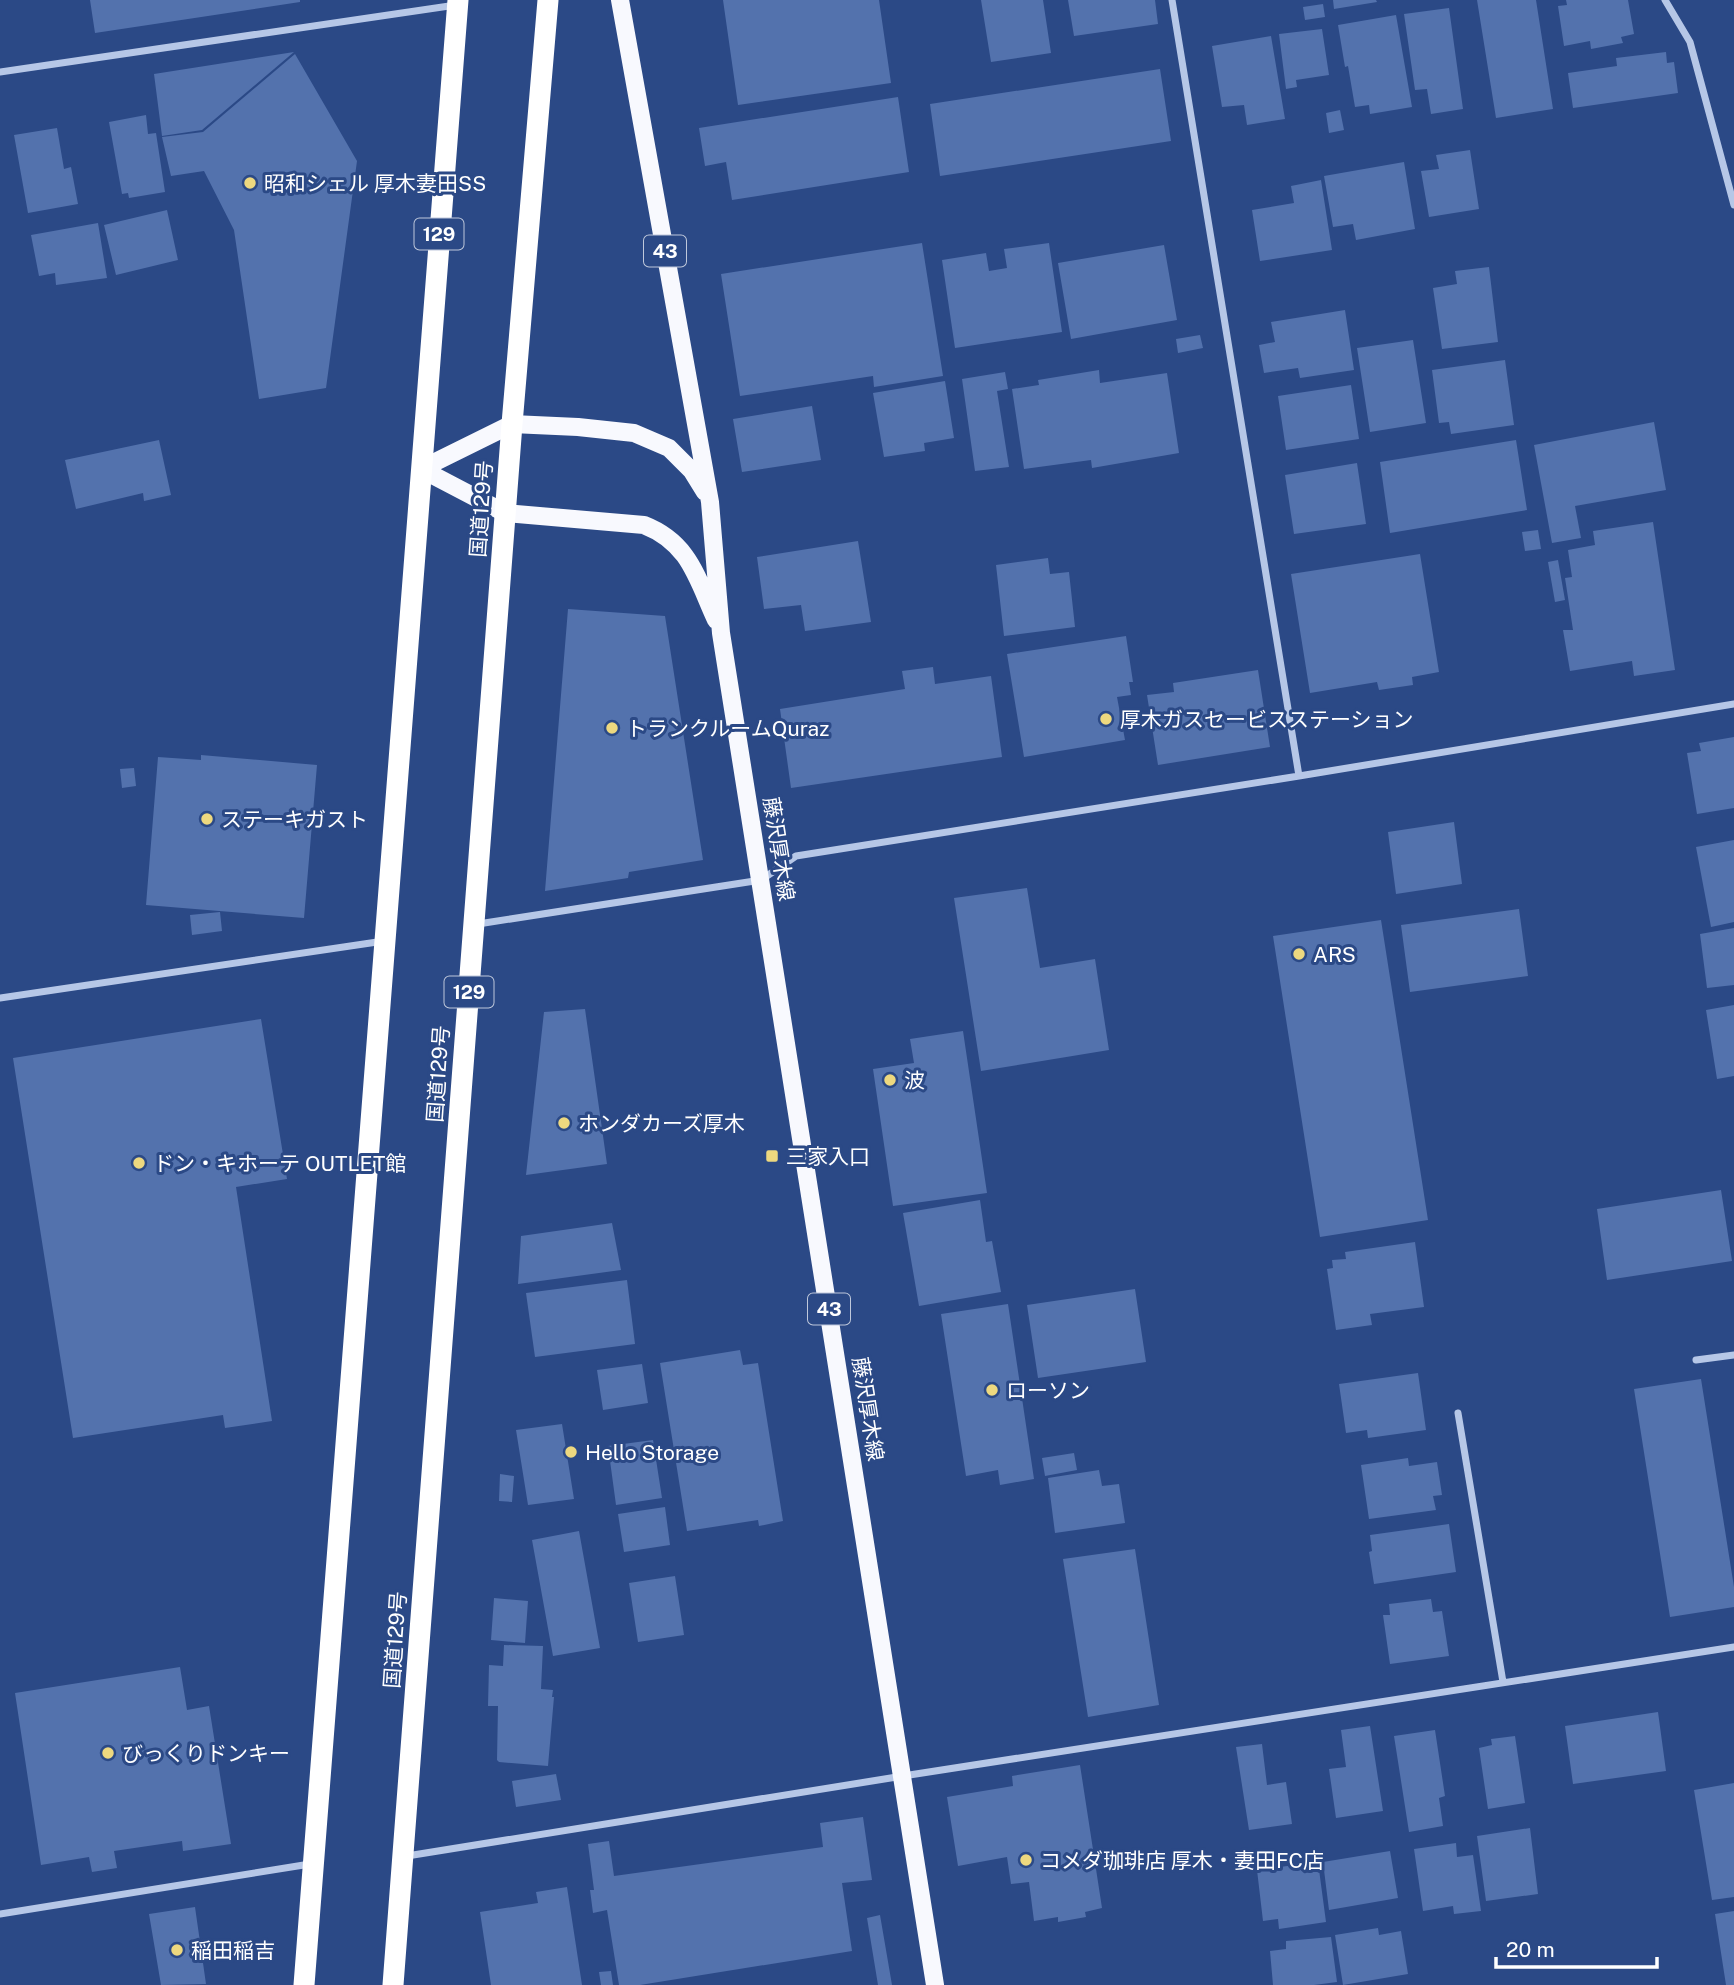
<svg xmlns="http://www.w3.org/2000/svg" width="1734" height="1985" font-family="'Public Sans','Noto Sans JP',sans-serif">
	<style>
		.building { fill: #5372ad }
		.lines { fill: none; stroke-linecap: round; stroke-linejoin: round }
		.street { stroke: #b6c7e7; stroke-width: 7 }
		.primary { stroke: #f8f9fe; stroke-width: 18 }
		.highway { stroke: #fff; stroke-width: 21 }
		.poi-dot { fill: #edd87f; stroke: #2b4986; stroke-width: 2.5 }
		.labels { text-anchor: middle; dominant-baseline: central; stroke-width: 6; stroke-linejoin: round; paint-order: stroke }
		.shield { fill: #2b4986; stroke: #bfc8db; stroke-width: 2 }
		.shield-label { font-size: 19px; font-weight: bold; fill: #fff }
		.poi-label { font-size: 21px; fill: #fff; stroke: #2b4986; text-anchor: start }
		.street-label { font-size: 21px; fill: #fff; stroke: #2b4986 }
	</style>
	<rect width="100%" height="100%" fill="#2b4986"/>
	<path class="building" d="M90 0H300V2L95 33Z
		M723 0H879L891 83 738 105Z
		M981 0H1043L1051 53 991 62Z
		M1068 0H1155L1158 24 1074 36Z
		M1333 0H1376L1377 2 1334 9Z
		M1477 0H1536L1553 109 1496 118Z
		M1566 0H1628L1634 34 1621 37 1623 43 1591 49 1590 41 1564 46 1558 6 1567 5Z
		M1323 4 1325 17 1305 20 1303 7Z
		M1449 8 1463 109 1431 114 1427 89 1415 90 1404 14Z
		M1396 15 1412 107 1370 114 1369 105 1355 107 1348 66 1345 67 1338 25Z
		M1322 29 1329 75 1296 80 1297 87 1286 89 1279 34Z
		M1271 36 1285 119 1247 125 1244 105 1222 107 1212 46Z
		M294 52 202 130 162 136 154 74Z
		M1666 52 1667 63 1674 62 1678 93 1573 108 1568 73 1617 66 1616 58Z
		M295 54 357 161 326 388 259 399 234 230 204 171 171 176 162 137 203 132Z
		M1160 69 1171 141 940 176 930 104Z
		M898 97 909 172 732 200 726 162 705 166 699 128Z
		M1340 110 1344 130 1329 133 1326 113Z
		M146 115 148 134 156 133 165 192 129 198 128 193 122 194 109 122Z
		M57 128 64 169 71 167 78 204 28 213 14 135Z
		M1470 150 1479 209 1429 217 1421 171 1439 169 1436 155Z
		M1404 162 1415 229 1356 240 1353 224 1333 227 1324 176Z
		M1321 180 1332 250 1260 261 1252 210 1294 203 1291 186Z
		M167 210 178 260 116 275 104 225Z
		M98 223 107 278 56 285 55 273 39 276 31 235Z
		M922 243 943 376 874 387 873 376 740 396 721 274Z
		M1049 243 1062 332 955 348 942 260 986 253 989 271 1007 268 1004 249Z
		M1164 245 1177 320 1071 339 1058 263Z
		M1489 267 1498 342 1442 349 1433 288 1457 284 1455 271Z
		M1345 310 1354 370 1300 378 1298 368 1264 373 1259 345 1275 342 1271 322Z
		M1200 335 1203 348 1178 353 1176 339Z
		M1413 340 1426 423 1370 432 1357 348Z
		M1505 360 1514 425 1451 434 1449 422 1439 423 1432 370Z
		M1099 370 1100 383 1167 373 1179 453 1092 468 1091 460 1024 469 1012 389 1039 385 1038 380Z
		M1005 372 1008 389 997 391 1009 467 975 471 962 379Z
		M945 381 954 438 924 443 925 451 884 457 873 393Z
		M1351 385 1359 439 1286 450 1278 396Z
		M812 406 821 460 742 472 733 419Z
		M1654 422 1666 490 1575 506 1581 538 1552 543 1534 445Z
		M159 440 171 495 144 501 143 493 76 509 65 460Z
		M1516 440 1527 510 1390 533 1380 462Z
		M1357 463 1366 524 1294 534 1285 475Z
		M1653 522 1675 670 1634 676 1632 661 1570 671 1563 630H1573L1565 578 1572 577 1568 550 1595 545 1593 531Z
		M1538 530 1541 549 1525 551 1522 532Z
		M858 541 871 622 805 631 801 605 764 609 757 557Z
		M1420 554 1439 672 1412 677 1413 685 1379 690 1377 682 1310 693 1291 574Z
		M1048 558 1050 574 1069 572 1075 627 1004 636 996 565Z
		M1558 560 1565 600 1555 602 1548 562Z
		M568 609 665 616 703 860 629 872 628 878 545 891Z
		M1126 636 1133 682H1129L1131 695 1117 697 1125 740 1024 757 1007 654Z
		M933 667 935 684 991 676 1002 757 791 788 780 709 905 689 902 671Z
		M1258 670 1270 747 1158 765 1147 695 1174 692 1173 683Z
		M1734 737V808L1697 814 1687 753 1701 751 1699 743Z
		M201 755 317 765 304 918 146 905 158 757 201 760Z
		M134 768 136 786 122 788 120 769Z
		M1454 822 1462 884 1396 894 1388 832Z
		M1734 840V922L1711 927 1696 847Z
		M1027 888 1040 968 1095 959 1109 1050 981 1071 954 898Z
		M1519 909 1528 976 1410 992 1401 925Z
		M220 912 222 931 192 935 190 915Z
		M1381 920 1428 1220 1320 1237 1273 936Z
		M1734 928V985L1707 988 1700 934Z
		M1734 1005V1076L1717 1079 1706 1010Z
		M585 1009 607 1164 526 1175 544 1012Z
		M261 1019 287 1179 236 1187 272 1421 225 1428 223 1415 73 1438 13 1058Z
		M963 1031 987 1193 893 1206 873 1069 914 1063 910 1039Z
		M1721 1190 1732 1261 1607 1280 1597 1209Z
		M980 1200 986 1242 992 1241 1001 1292 919 1306 903 1213Z
		M612 1223 621 1270 518 1284 521 1236Z
		M1415 1242 1424 1307 1370 1314 1372 1325 1336 1330 1327 1269 1333 1268 1332 1260 1346 1259 1345 1252Z
		M627 1280 635 1344 535 1357 526 1293Z
		M1135 1289 1146 1362 1038 1378 1027 1305Z
		M1008 1304 1034 1479 1000 1485 998 1470 966 1476 941 1314Z
		M740 1350 743 1365 758 1363 783 1521 759 1526 758 1520 687 1531 660 1363Z
		M642 1364 648 1403 603 1410 597 1370Z
		M1418 1373 1426 1430 1368 1438 1367 1430 1346 1433 1339 1384Z
		M1701 1379 1734 1587V1607L1670 1617 1634 1389Z
		M562 1424 574 1499 528 1505 516 1430Z
		M653 1440 662 1498 616 1505 608 1446Z
		M1074 1453 1077 1470 1045 1476 1042 1458Z
		M1408 1458 1409 1466 1437 1462 1442 1495 1433 1496 1436 1510 1369 1519 1361 1465Z
		M1099 1470 1102 1486 1119 1484 1125 1523 1055 1533 1048 1478Z
		M500 1474 514 1476 512 1502 499 1501Z
		M665 1507 670 1545 624 1552 618 1514Z
		M1449 1524 1456 1572 1374 1584 1369 1552 1372 1551 1370 1535Z
		M579 1531 600 1648 553 1656 532 1540Z
		M1135 1549 1159 1705 1088 1717 1063 1559Z
		M675 1576 684 1635 638 1642 629 1583Z
		M494 1598 528 1601 525 1643 491 1640Z
		M1431 1599 1433 1612 1442 1611 1449 1656 1390 1664 1383 1615H1390L1389 1604Z
		M504 1645 543 1646 541 1689 553 1690 552 1697H554L548 1766 499 1762 497 1760 498 1706H488L489 1665 503 1666Z
		M180 1667 187 1710 209 1706 231 1844 183 1851 182 1841 114 1851 117 1868 92 1872 89 1857 41 1865 15 1693Z
		M1658 1712 1666 1771 1573 1784 1565 1726Z
		M1370 1726 1383 1811 1336 1818 1329 1769 1346 1767 1341 1730Z
		M1435 1730 1445 1796 1439 1798 1443 1826 1409 1832 1394 1736Z
		M1515 1736 1525 1803 1488 1809 1479 1748 1492 1745 1491 1739Z
		M1262 1744 1267 1785 1286 1782 1292 1824 1249 1830 1236 1747Z
		M1080 1765 1102 1908 1085 1912 1086 1917 1058 1922V1917L1034 1921 1029 1882 1011 1884 1007 1857 958 1866 947 1797 1013 1786 1012 1776Z
		M556 1774 561 1800 516 1807 512 1781Z
		M1734 1783V1897L1712 1900 1694 1790Z
		M863 1817 872 1880 842 1883 852 1951 640 1985H619L607 1910 593 1913 590 1890H594L588 1844 609 1841 614 1876 823 1847 820 1823Z
		M1530 1828 1538 1894 1486 1901 1477 1836Z
		M1456 1843 1457 1857 1473 1855 1481 1911 1454 1914 1453 1906 1423 1911 1414 1849Z
		M1390 1851 1398 1898 1329 1910 1323 1862Z
		M1318 1862 1326 1922 1279 1929 1278 1919 1263 1921 1257 1870Z
		M567 1887 582 1985H491L480 1912 538 1903 536 1892Z
		M195 1907 206 1984 161 1985 149 1914Z
		M1734 1911V1985H1726L1715 1914Z
		M880 1915 892 1985H878L867 1918Z
		M1378 1928 1379 1935 1401 1931 1408 1974 1343 1985 1335 1935Z
		M1331 1937 1337 1982 1314 1985H1273L1270 1951 1286 1949V1941Z
		M611 1971 613 1985H601L599 1972Z"/>
	<g class="lines">
		<path class="street" d="M1172 0 1299 776
			M1665 0 1690 42 1734 205
			M0 72 456 5
			M478 924 761 880 796 856 1299 776 1734 704
			M0 998 384 941
			M1696 1360 1734 1355
			M1458 1413 1503 1682
			M407 1856 903 1776 1734 1647
			M0 1914 310 1864"/>
		<path class="primary" d="M620 0 710 502 721 633 935 1985
			M421 469 505 513 644 525C690 543 697 579 716 620
			M421 469 512 424 578 427 634 433 669 448 692 471 705 492"/>
		<path class="highway" d="M304 1985 458 0
			M393 1985 512 424 548 0"/>
	</g>
	<g class="poi-dot">
		<circle cx="250" cy="183" r="7"/>
		<circle cx="1106" cy="719" r="7"/>
		<circle cx="612" cy="728" r="7"/>
		<circle cx="207" cy="819" r="7"/>
		<circle cx="1299" cy="954" r="7"/>
		<circle cx="890" cy="1080" r="7"/>
		<circle cx="564" cy="1123" r="7"/>
		<rect x="765" y="1149" width="14" height="14" rx="3.5"/>
		<circle cx="139" cy="1163" r="7"/>
		<circle cx="992" cy="1390" r="7"/>
		<circle cx="571" cy="1452" r="7"/>
		<circle cx="108" cy="1753" r="7"/>
		<circle cx="1026" cy="1860" r="7"/>
		<circle cx="177" cy="1950" r="7"/>
	</g>
	<g class="labels">
		<g class="shield">
			<rect x="414.5" y="218.5" width="49" height="31" rx="5"/>
			<rect x="644" y="235.5" width="42" height="31" rx="5"/>
			<rect x="444.5" y="976.5" width="49" height="31" rx="5"/>
			<rect x="808" y="1293.5" width="42" height="31" rx="5"/>
		</g>
		<g class="shield-label">
			<text x="439" y="234">129</text>
			<text x="665" y="251">43</text>
			<text x="469" y="992">129</text>
			<text x="829" y="1309">43</text>
		</g>
		<g class="poi-label">
			<text x="264" y="183">昭和シェル 厚木妻田SS</text>
			<text x="1120" y="719">厚木ガスセービスステーション</text>
			<text x="626" y="728">トランクルームQuraz</text>
			<text x="221" y="819">ステーキガスト</text>
			<text x="1313" y="954">ARS</text>
			<text x="904" y="1080">波</text>
			<text x="578" y="1123">ホンダカーズ厚木</text>
			<text x="786" y="1156">三家入口</text>
			<text x="153" y="1163">ドン・キホーテ OUTLET館</text>
			<text x="1006" y="1390">ローソン</text>
			<text x="585" y="1452">Hello Storage</text>
			<text x="122" y="1753">びっくりドンキー</text>
			<text x="1040" y="1860">コメダ珈琲店 厚木・妻田FC店</text>
			<text x="191" y="1950">稲田稲吉</text>
		</g>
		<g class="street-label">
			<text transform="translate(481 509) rotate(-86)">国道129号</text>
			<text transform="translate(779 849) rotate(81)">藤沢厚木線</text>
			<text transform="translate(438 1074) rotate(-86)">国道129号</text>
			<text transform="translate(868 1409) rotate(81)">藤沢厚木線</text>
			<text transform="translate(395 1640) rotate(-86)">国道129号</text>
		</g>
	</g>
	<path d="M1496 1957v10h161v-10" fill="none" stroke="#ffffff" stroke-width="3.5"/>
	<text x="1506" y="1957" font-size="21" fill="#ffffff" stroke="#2b4986" stroke-width="5" paint-order="stroke">20 m</text>
</svg>
